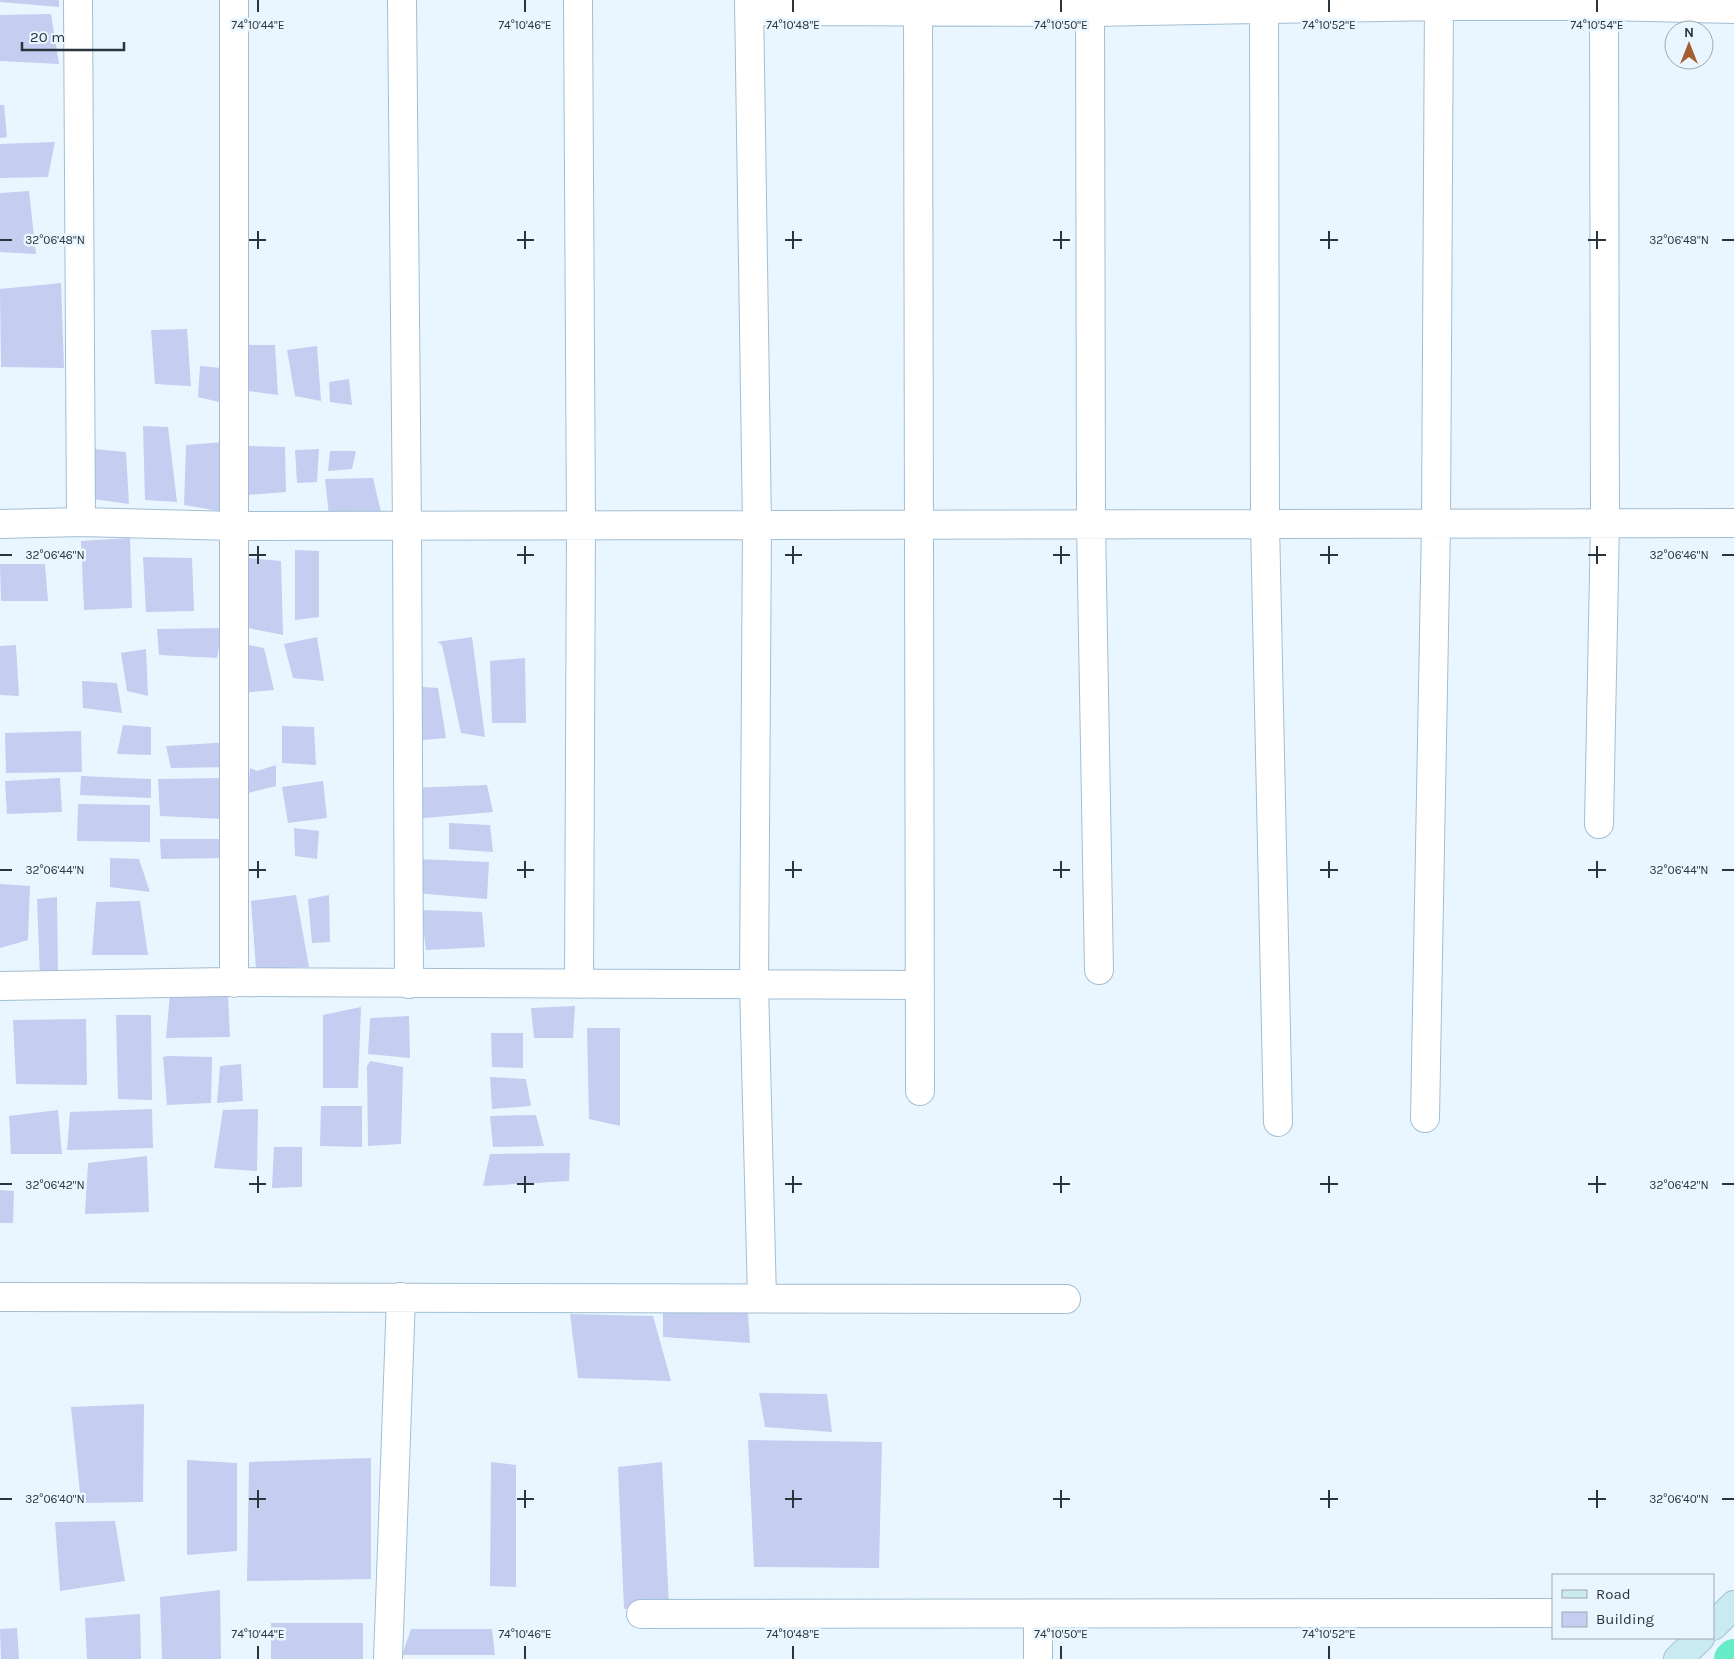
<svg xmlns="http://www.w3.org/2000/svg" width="1734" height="1659" font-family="Karla,sans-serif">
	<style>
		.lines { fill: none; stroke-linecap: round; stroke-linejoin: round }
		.canal { stroke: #68ebc7; stroke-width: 36 }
		.building { fill: #c5cdf1 }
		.street-casing { stroke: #a1bed4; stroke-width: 30 }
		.secondary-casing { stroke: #a1bed4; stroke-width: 30 }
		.street { stroke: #fff; stroke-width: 28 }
		.secondary { stroke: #c9eaee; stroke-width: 28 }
		.ticks { fill: none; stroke: #29343d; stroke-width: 2 }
		.ticks-label { font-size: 12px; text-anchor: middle; fill: #29343d; stroke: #eaf6ff; stroke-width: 5; stroke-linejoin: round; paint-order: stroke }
	</style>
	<rect width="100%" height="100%" fill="#eaf6ff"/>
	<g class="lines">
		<path class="canal" d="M1732 1659 1734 1657"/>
	</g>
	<path class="building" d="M0 0H59V7L0 2Z
		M51 14 59 64 0 61V15Z
		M0 105H4L7 137 0 138Z
		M55 142 48 177 0 178V144Z
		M29 191 36 254 0 252V193Z
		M61 283 64 368 1 367 0 289Z
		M187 329 191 386 155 384 151 330Z
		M246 345H275L278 395 248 391Z
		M317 346 321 401 295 396 287 350Z
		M200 366 232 369V405L198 397Z
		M349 379 352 405 330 402 329 382Z
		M143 426 168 427 177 502 145 500Z
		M224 442 231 513 184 505 186 445Z
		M249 446 285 447 286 492 247 495Z
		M94 449 126 452 129 504 93 499Z
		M319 449 317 482 297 483 295 450Z
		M330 451H356L352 469 328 471Z
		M373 478 381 512 329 516 325 479Z
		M130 538 132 608 84 610 81 541Z
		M295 550 319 551V617L295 620Z
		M143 557 192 558 194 611 146 612Z
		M238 557 281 561 283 635 243 627Z
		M0 564H45L48 601H1Z
		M222 628 217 658 159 655 157 629Z
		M317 637 324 681 293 678 284 644Z
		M472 637 485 737 461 733 442 645 437 642Z
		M238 643 264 648 274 690 241 693Z
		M16 645 19 696 0 695V646Z
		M146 649 148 696 127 691 121 653Z
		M525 658 526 723H492L490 661Z
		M82 681 117 683 122 713 83 708Z
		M408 686 438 688 446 738 411 741Z
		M123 725 151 727V755L117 754Z
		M282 726 314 727 316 765 282 763Z
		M81 731 82 772 6 773 5 733Z
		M231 742 232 767 171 768 166 746Z
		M276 765V786L248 793 250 768 257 771Z
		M81 776 151 779V798L80 795Z
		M60 778 62 812 7 814 5 781Z
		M222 778V819L160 816 158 779Z
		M323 781 327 818 288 823 282 787Z
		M487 785 493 812 414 819 411 788Z
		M78 804 150 805V842L77 841Z
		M449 823 490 825 493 852 449 849Z
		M294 828 319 831 317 859 295 856Z
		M160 839H226V858L161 859Z
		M110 858 139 859 150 892 110 887Z
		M417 859 489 862 487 899 414 893Z
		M0 884 30 886 28 940 0 948Z
		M296 895 309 967 256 969 251 901Z
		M329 895 330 942 312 943 308 899Z
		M57 897 58 976 40 978 37 899Z
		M140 901 148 955H92L96 902Z
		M421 910 482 912 485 947 426 950Z
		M170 993 228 995 230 1037 166 1038Z
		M575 1006 573 1038H534L531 1008Z
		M361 1007 358 1088H323V1015Z
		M116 1015H151L152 1100 118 1099Z
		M409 1016 410 1058 368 1054 370 1018Z
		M86 1019 87 1085 16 1084 13 1020Z
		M587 1028H620V1126L589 1119Z
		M491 1033H523V1068L492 1067Z
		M168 1056 212 1057 211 1103 167 1105 163 1057Z
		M370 1061 403 1067 401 1144 368 1146 367 1066Z
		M241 1064 243 1101 217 1103 220 1066Z
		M490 1077 526 1079 531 1106 492 1109Z
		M321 1106H362V1147L320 1146Z
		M152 1109 153 1148 67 1150 70 1112Z
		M258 1109 257 1171 214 1168 223 1110Z
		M58 1110 62 1154H11L9 1116Z
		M536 1115 544 1146 493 1147 490 1116Z
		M274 1147H302V1187L272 1188Z
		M570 1153 569 1181 483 1186 490 1154Z
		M147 1156 149 1212 85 1214 88 1163Z
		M0 1190 14 1191 13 1223H0Z
		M663 1311 748 1313 750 1343 663 1337Z
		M570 1314 653 1316 671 1381 578 1378Z
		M759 1393 827 1394 832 1432 765 1427Z
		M144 1404 143 1502 81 1503 71 1407Z
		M748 1440 882 1442 879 1568 754 1567Z
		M371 1458V1579L247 1581 249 1462Z
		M187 1460 237 1463V1551L187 1555Z
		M491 1462 516 1465V1587L490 1586Z
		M662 1462 669 1606 624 1609 618 1467Z
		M115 1521 125 1581 60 1591 55 1522Z
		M220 1590 221 1659H162L160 1597Z
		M140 1614 141 1659H87L85 1618Z
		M271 1623H363V1659H271Z
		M17 1628 19 1659H1L0 1629Z
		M411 1629H492L495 1655H402Z"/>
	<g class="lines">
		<defs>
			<path id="street" d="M78 0 81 522
				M234 0V983
				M402 0 407 526 409 984
				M578 0 581 525 579 984
				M749 0 757 525 754 985 762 1298
				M918 0 920 1091
				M1090 0 1091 524 1099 970
				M1264 0 1265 524 1278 1122
				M749 11 1090 12 1439 6H1604L1734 9
				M0 524 81 522 234 526 1734 523
				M1599 824 1605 523 1604 6
				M0 986 225 982 920 985
				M1425 1118 1436 524 1439 0
				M0 1297 1066 1299
				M641 1614 1553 1613
				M388 1659 401 1297
				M1038 1659V1614"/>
			<path id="secondary" d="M1713 1626 1734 1605
				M1678 1659 1700 1638"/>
		</defs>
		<use href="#street" class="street-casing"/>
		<use href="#secondary" class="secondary-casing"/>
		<use href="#street" class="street"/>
		<use href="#secondary" class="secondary"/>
	</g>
	<path class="ticks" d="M258 0V12M525 0V12M793 0V12M1061 0V12M1329 0V12M1597 0V12M258 231V249M525 231V249M793 231V249M1061 231V249M1329 231V249M1597 231V249M0 240H12M249 240H266M517 240H534M785 240H802M1053 240H1070M1320 240H1338M1588 240H1606M1722 240H1734M258 546V564M525 546V564M793 546V564M1061 546V564M1329 546V564M1597 546V564M0 555H12M249 555H266M517 555H534M785 555H802M1053 555H1070M1320 555H1338M1588 555H1606M1722 555H1734M258 861V878M525 861V878M793 861V878M1061 861V878M1329 861V878M1597 861V878M0 870H12M249 870H266M517 870H534M785 870H802M1053 870H1070M1320 870H1338M1588 870H1606M1722 870H1734M258 1176V1193M525 1176V1193M793 1176V1193M1061 1176V1193M1329 1176V1193M1597 1176V1193M0 1184H12M249 1184H266M517 1184H534M785 1184H802M1053 1184H1070M1320 1184H1338M1588 1184H1606M1722 1184H1734M258 1490V1508M525 1490V1508M793 1490V1508M1061 1490V1508M1329 1490V1508M1597 1490V1508M0 1499H12M249 1499H266M517 1499H534M785 1499H802M1053 1499H1070M1320 1499H1338M1588 1499H1606M1722 1499H1734M258 1646V1659M525 1646V1659M793 1646V1659M1061 1646V1659M1329 1646V1659"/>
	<g class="ticks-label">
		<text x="258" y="29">74°10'44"E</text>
		<text x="525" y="29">74°10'46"E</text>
		<text x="793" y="29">74°10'48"E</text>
		<text x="1061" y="29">74°10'50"E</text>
		<text x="1329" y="29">74°10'52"E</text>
		<text x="1597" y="29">74°10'54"E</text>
		<text x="55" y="244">32°06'48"N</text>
		<text x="1679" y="244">32°06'48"N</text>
		<text x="55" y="559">32°06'46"N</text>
		<text x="1679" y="559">32°06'46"N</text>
		<text x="55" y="874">32°06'44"N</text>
		<text x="1679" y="874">32°06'44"N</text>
		<text x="55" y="1189">32°06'42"N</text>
		<text x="1679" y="1189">32°06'42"N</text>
		<text x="55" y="1503">32°06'40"N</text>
		<text x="1679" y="1503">32°06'40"N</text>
		<text x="258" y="1638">74°10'44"E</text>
		<text x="525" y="1638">74°10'46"E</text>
		<text x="793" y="1638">74°10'48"E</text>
		<text x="1061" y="1638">74°10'50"E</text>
		<text x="1329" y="1638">74°10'52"E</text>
	</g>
	<rect x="1552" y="1574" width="162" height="65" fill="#eaf6ff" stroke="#9da8b1"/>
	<rect x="1562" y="1590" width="25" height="8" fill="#c9eaee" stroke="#9da8b1"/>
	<text x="1596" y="1599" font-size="15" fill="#29343d">Road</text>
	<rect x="1562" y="1612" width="25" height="15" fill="#c5cdf1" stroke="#9da8b1"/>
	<text x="1596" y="1624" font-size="15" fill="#29343d">Building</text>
	<g transform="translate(1689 45)"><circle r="24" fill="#eaf6ff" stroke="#9da8b1"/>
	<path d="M0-4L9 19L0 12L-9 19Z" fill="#a35e31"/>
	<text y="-8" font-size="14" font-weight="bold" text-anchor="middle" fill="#29343d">N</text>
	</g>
	<path d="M22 42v8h102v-8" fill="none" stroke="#29343d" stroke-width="2.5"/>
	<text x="30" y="42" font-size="15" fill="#29343d" stroke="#eaf6ff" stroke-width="4" paint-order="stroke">20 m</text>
</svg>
